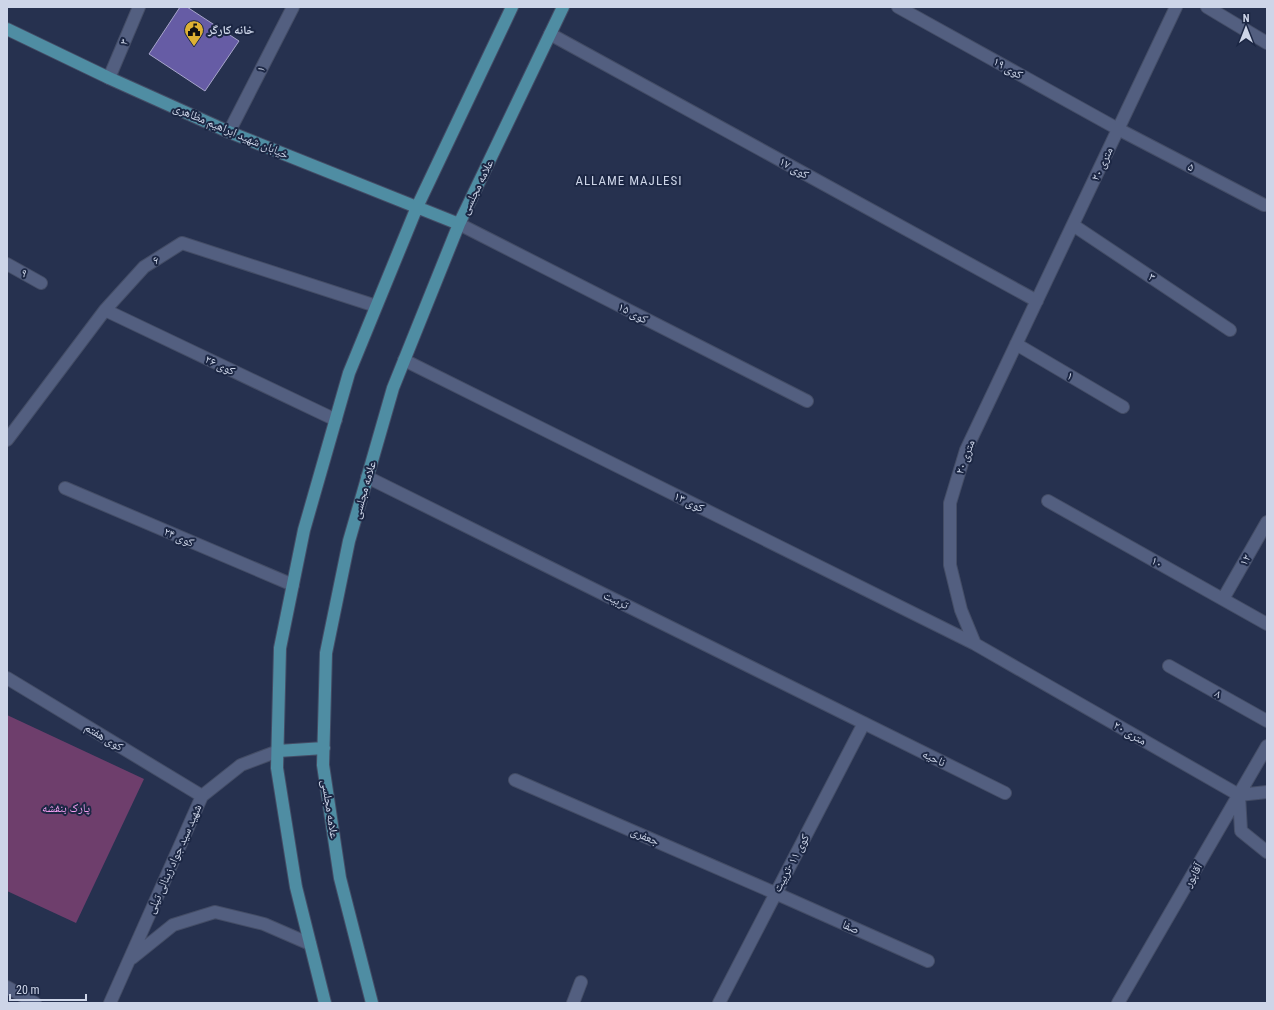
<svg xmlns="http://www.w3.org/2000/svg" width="1274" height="1010" font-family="'Roboto Condensed','Noto Naskh Arabic',sans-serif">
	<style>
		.green { fill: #6e3e6c }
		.building { fill: #665ca5; stroke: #a7a5cb }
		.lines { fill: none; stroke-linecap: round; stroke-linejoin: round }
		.minor-casing { stroke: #444d66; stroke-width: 14 }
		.major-casing { stroke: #444d66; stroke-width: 14 }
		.minor { stroke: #535f80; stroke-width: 12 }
		.major { stroke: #4f8da3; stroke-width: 12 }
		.labels { text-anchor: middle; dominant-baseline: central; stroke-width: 4; stroke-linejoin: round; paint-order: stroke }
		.poi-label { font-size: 12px; font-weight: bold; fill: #cdd5e8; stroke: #1c2744; text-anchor: start }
		.street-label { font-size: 12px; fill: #cdd5e8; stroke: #1c2744 }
		.park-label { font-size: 12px; fill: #f5a0f2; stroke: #1c2744 }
		.neighbourhood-label { font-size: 13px; letter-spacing: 1px; fill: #cdd5e8; stroke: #1c2744 }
	</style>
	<rect width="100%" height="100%" fill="#26314f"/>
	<path class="green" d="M7 715 144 779 76 923 7 891Z"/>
	<path class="building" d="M180 7H187L239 41 205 91 149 54Z"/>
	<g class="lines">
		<defs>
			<path id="minor" d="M898 7 1118 129 1264 205
				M1176 7 966 450 950 503V565L961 610 975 644 1239 795
				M1207 7 1267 43
				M550 34 1037 301
				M109 78 139 7
				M229 132 293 7
				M459 224 807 401
				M1073 225 1230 330
				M7 264 41 283
				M105 310 336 420
				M1016 344 1123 407
				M404 360 975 644
				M7 440 105 310 144 267 182 243 376 306
				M367 477 1005 793
				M65 488 293 585
				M1048 501 1267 624
				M1223 599 1267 522
				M1169 666 1267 721
				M7 678 202 796
				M515 780 775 893 928 961
				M1239 795 1241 831 1267 852
				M1239 795 1267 792
				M132 958 173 925 215 912 264 924 310 944
				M7 987 35 1003
				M110 1003 202 796 241 765 278 751
				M573 1003 581 982
				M719 1003 864 723
				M1118 1003 1267 746"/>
			<path id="major" d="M7 29 109 78 229 132 459 224
				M278 751 324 748
				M325 1003 296 887 277 768 280 648 304 530 349 373 417 207 512 7
				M372 1003 340 878 323 765 326 653 349 541 393 388 459 224 563 7"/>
		</defs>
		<use href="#minor" class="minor-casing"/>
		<use href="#major" class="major-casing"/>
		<use href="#minor" class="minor"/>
		<use href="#major" class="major"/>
	</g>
	<defs>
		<symbol id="civic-pin" viewBox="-11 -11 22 30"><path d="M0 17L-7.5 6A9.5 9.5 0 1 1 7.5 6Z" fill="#deb133" stroke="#1c2744"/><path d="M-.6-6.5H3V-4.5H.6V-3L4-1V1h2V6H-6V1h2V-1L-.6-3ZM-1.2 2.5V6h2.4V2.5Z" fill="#111"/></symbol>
	</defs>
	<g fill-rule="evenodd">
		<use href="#civic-pin" x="183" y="19" width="22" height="30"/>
	</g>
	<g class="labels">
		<g class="poi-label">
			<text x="208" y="30">خانه کارگر</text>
		</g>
		<g class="street-label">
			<text transform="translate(124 42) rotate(-67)">۳</text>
			<text transform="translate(1008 68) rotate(29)">کوی ۱۹</text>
			<text transform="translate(261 69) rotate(-63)">۱</text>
			<text transform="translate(231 131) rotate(23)">خیابان شهید ابراهیم مظاهری</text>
			<text transform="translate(1102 164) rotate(-65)">۲۰ متری</text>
			<text transform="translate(1191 167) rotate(28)">۵</text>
			<text transform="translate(794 168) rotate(29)">کوی ۱۷</text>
			<text transform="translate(477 187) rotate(-64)">علامه مجلسی</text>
			<text transform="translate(156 260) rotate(-32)">۶</text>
			<text transform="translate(24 273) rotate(29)">۹</text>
			<text transform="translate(1152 277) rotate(34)">۳</text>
			<text transform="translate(633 313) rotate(27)">کوی ۱۵</text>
			<text transform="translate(220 365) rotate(25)">کوی ۲۶</text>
			<text transform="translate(1070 376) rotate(30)">۱</text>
			<text transform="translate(965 457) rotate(-70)">۲۰ متری</text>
			<text transform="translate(364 490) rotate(-74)">علامه مجلسی</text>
			<text transform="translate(689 502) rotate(26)">کوی ۱۳</text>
			<text transform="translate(179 537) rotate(23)">کوی ۲۴</text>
			<text transform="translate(1245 560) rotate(-60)">۱۲</text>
			<text transform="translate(1157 562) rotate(29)">۱۰</text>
			<text transform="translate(616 600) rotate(26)">تربیت</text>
			<text transform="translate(1218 694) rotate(30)">۸</text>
			<text transform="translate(1130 733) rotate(30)">۲۰ متری</text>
			<text transform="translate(104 737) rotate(31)">کوی هفتم</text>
			<text transform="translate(934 758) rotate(26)">ناحیه</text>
			<text transform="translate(330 809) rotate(81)">علامه مجلسی</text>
			<text transform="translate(645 836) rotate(24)">جعفری</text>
			<text transform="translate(174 859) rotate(-66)">شهید سید جواد زینالی تیلی</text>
			<text transform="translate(791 863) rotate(-62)">کوی ۱۱ -تربیت</text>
			<text transform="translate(1193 875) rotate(-60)">آقاپور</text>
			<text transform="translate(851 927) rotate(24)">صفا</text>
		</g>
		<g class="park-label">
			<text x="66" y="808">پارک بنفشه</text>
		</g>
		<g class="neighbourhood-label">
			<text x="629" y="180">ALLAME MAJLESI</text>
		</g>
	</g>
	<rect width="1274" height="1010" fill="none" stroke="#cdd5e8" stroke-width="16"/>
	<g transform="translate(1246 28)" stroke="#1c2744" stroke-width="3" paint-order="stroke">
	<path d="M0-3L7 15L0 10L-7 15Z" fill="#cdd5e8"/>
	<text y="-6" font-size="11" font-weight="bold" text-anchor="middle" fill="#cdd5e8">N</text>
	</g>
	<path d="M10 994v6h76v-6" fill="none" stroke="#cdd5e8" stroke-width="2"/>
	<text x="16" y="994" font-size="12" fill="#cdd5e8" stroke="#1c2744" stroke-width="3" paint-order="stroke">20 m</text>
</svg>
